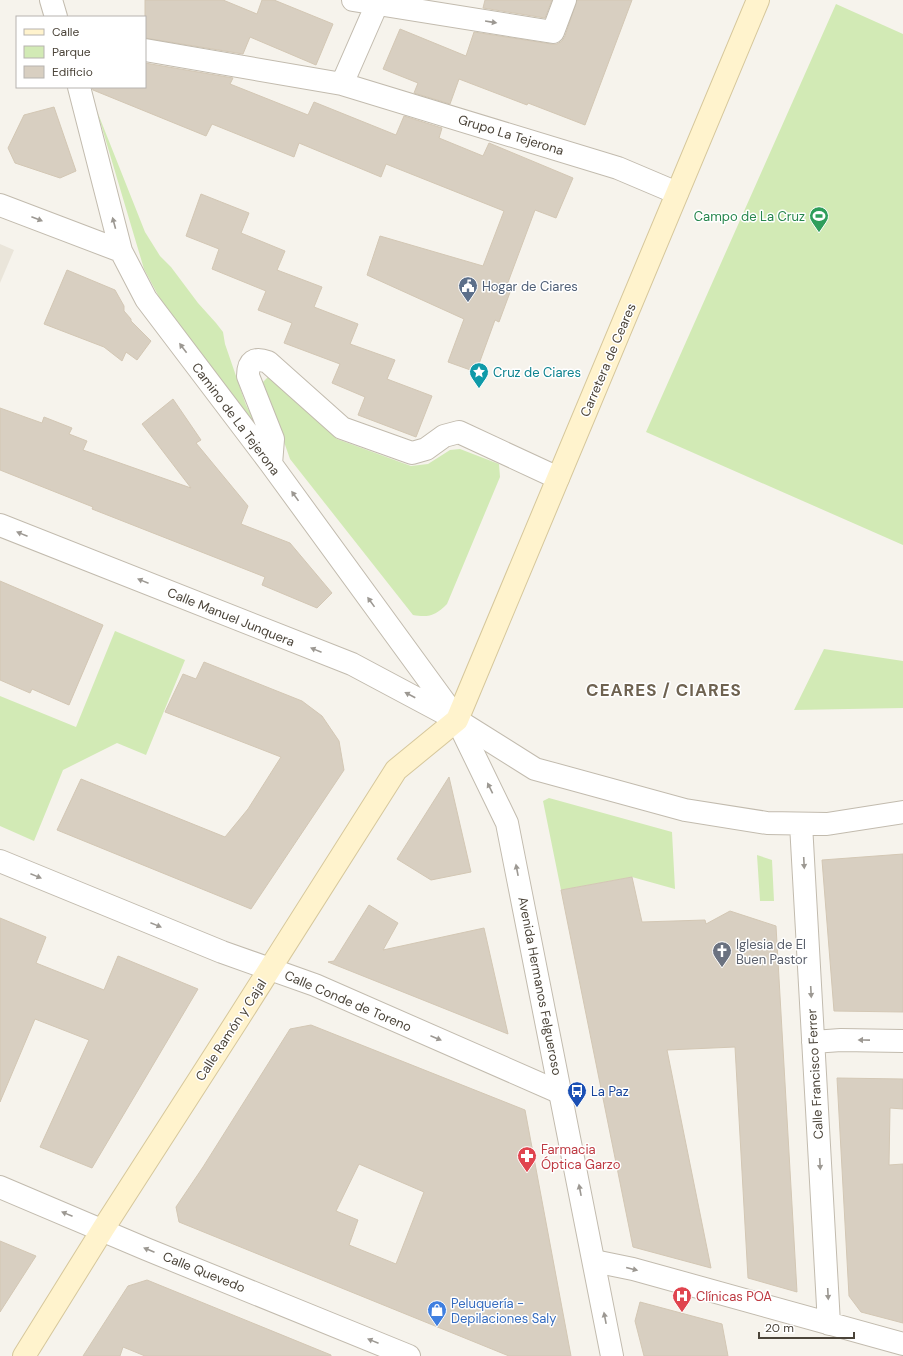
<svg xmlns="http://www.w3.org/2000/svg" width="903" height="1356" font-family="'DM Sans',sans-serif">
	<style>
		.residential { fill: #eae5da }
		.green { fill: #d2eab5 }
		.building { fill: #d8cfc1; stroke: #d3c7b4; fill-rule: evenodd }
		.lines { fill: none; stroke-linecap: round; stroke-linejoin: round }
		.minor-casing { stroke: #c2bbae; stroke-width: 24 }
		.tertiary-casing { stroke: #c2bbae; stroke-width: 24 }
		.secondary-casing { stroke: #d6c79b; stroke-width: 24 }
		.minor { stroke: #fff; stroke-width: 22 }
		.tertiary { stroke: #fff; stroke-width: 22 }
		.secondary { stroke: #fff3cd; stroke-width: 22 }
		.oneway { fill: #9c9892 }
		.labels { text-anchor: middle; dominant-baseline: central; stroke-width: 3; stroke-linejoin: round; paint-order: stroke }
		.street-label { font-size: 13px; fill: #4b4439; stroke: #fff }
		.leisure-label { font-size: 13px; fill: #27864d; stroke: #fff; text-anchor: end }
		.service-label { font-size: 13px; fill: #4e5e75; stroke: #fff; text-anchor: start }
		.culture-label { font-size: 13px; fill: #0d838f; stroke: #fff; text-anchor: start }
		.worship-label { font-size: 13px; fill: #5b616d; stroke: #fff; text-anchor: start }
		.transit-label { font-size: 13px; fill: #164399; stroke: #fff; text-anchor: start }
		.health-label { font-size: 13px; fill: #be3a42; stroke: #fff; text-anchor: start }
		.shop-label { font-size: 13px; fill: #366cbe; stroke: #fff; text-anchor: start }
		.district-label { font-size: 17px; font-weight: bold; letter-spacing: 1px; fill: #6e6250; stroke: #fff }
	</style>
	<rect width="100%" height="100%" fill="#f6f3ec"/>
	<path class="residential" d="M0 244 14 250 0 283Z"/>
	<path class="green" d="M836 4 903 34V545L646 432Z
		M97 111 145 232 160 256 171 267 198 303 216 323 223 332 225 344 246 405 257 426 251 424 159 297 144 269Z
		M271 374 337 439 411 466 428 464 450 450 460 449 499 464 500 477 447 604C436 615 429 618 413 615L290 459 263 382Z
		M115 631 185 660 146 755 117 743 63 770 34 841 0 826V696L76 727Z
		M824 649 903 661V708L794 710Z
		M549 798 672 832 675 889 632 877 561 890 543 801Z
		M757 855 772 860 774 901H760Z"/>
	<path class="building" d="M145 0H223L257 14 262 0H274L333 24 316 65 250 37 243 54 145 38Z
		M485 0H552L545 18 483 8Z
		M577 0H632L585 125 528 103 527 105 459 79 450 104 414 93 418 83 383 69 400 29 466 56 474 32 551 44H557L562 41 565 36Z
		M145 63 233 78 230 84 308 115 314 102 396 135 404 116 442 128 439 138 483 156 489 143 573 178 556 218 535 210 507 285 512 287 499 322 495 320 476 372 448 362 464 319 367 275 380 236 483 266 504 211 386 164 381 177 299 143 294 157 212 124 206 136 93 90 92 87H145Z
		M54 107 76 171 60 178 15 163 8 148 24 115Z
		M201 194 249 213 241 233 285 251 277 270 322 287 314 307 358 324 350 344 395 360 387 379 432 396 416 437 358 415 365 397 332 383 340 364 284 343 292 323 258 310 266 291 212 269 219 249 186 236Z
		M67 270 115 290 124 306V311L131 319V321L151 341 137 360 126 352 122 361 104 347 44 324Z
		M173 399 201 440 196 443 248 506 241 524 290 543 332 593 317 608 262 585 265 577 92 509 93 507 0 470V408L42 423 44 417 72 428 69 434 87 441 83 450 191 488 142 424Z
		M0 581 103 625 69 705 32 689 30 693 0 680Z
		M204 662 302 701 322 716 339 741 344 770 251 909 57 830 81 779 225 837 248 809 281 757 165 712 183 674 196 679Z
		M449 777 471 872 431 880 397 859Z
		M903 854V1012L834 1011 822 860Z
		M632 877 642 922 705 920 706 924 730 911 776 926 797 1292 748 1278 735 1047 667 1050 711 1268 633 1247 561 890Z
		M369 905 398 923 383 950 484 928 508 1034 328 962 334 961Z
		M0 918 46 937 36 963 104 990 118 956 198 989 92 1168 40 1147 89 1040 35 1019 0 1102Z
		M311 1025 525 1110 571 1356H509L179 1222 176 1207 203 1167 290 1029ZM359 1164 424 1192 396 1264 349 1245 358 1220 336 1211Z
		M837 1078 903 1079V1109L890 1108 889 1165 903 1164V1323L861 1312 849 1296Z
		M0 1241 36 1256 0 1312Z
		M147 1280 331 1355V1356H145L123 1347 120 1356H83L128 1286Z
		M640 1302 722 1324 728 1356H644L635 1321Z"/>
	<g class="lines">
		<defs>
			<path id="minor" d="M51 0 56 17
				M353 0 553 32 565 0
				M145 50 342 84 618 168 677 193
				M342 84 377 4
				M79 87 121 251 146 299 271 464 454 715
				M0 205 121 251
				M271 464 273 439 248 376C248 361 254 357 268 362L342 428 412 453 426 449 444 436 459 432 558 478
				M0 525 352 664 457 720 535 769 685 810 767 823 827 824 903 812
				M801 824 829 1324
				M0 861 222 952 315 985 561 1093
				M813 1042 841 1040 903 1041
				M594 1261 633 1269 903 1344"/>
			<path id="tertiary" d="M457 720 507 823 612 1356
				M0 1187 146 1249 409 1356"/>
			<path id="secondary" d="M24 1356 103 1229 238 1019 396 770 457 720 758 0"/>
		</defs>
		<use href="#minor" class="minor-casing"/>
		<use href="#tertiary" class="tertiary-casing"/>
		<use href="#secondary" class="secondary-casing"/>
		<use href="#minor" class="minor"/>
		<use href="#tertiary" class="tertiary"/>
		<use href="#secondary" class="secondary"/>
	</g>
	<defs><path id="oneway-solid" d="M-6-.8H1V-3.2L6.5 0L1 3.2V.8H-6Z"/></defs>
	<g class="oneway">
		<use href="#oneway-solid" transform="translate(491 22) rotate(9)"/>
		<use href="#oneway-solid" transform="translate(37 219) rotate(21)"/>
		<use href="#oneway-solid" transform="translate(114 223) rotate(-105)"/>
		<use href="#oneway-solid" transform="translate(183 348) rotate(-127)"/>
		<use href="#oneway-solid" transform="translate(295 496) rotate(-126)"/>
		<use href="#oneway-solid" transform="translate(22 534) rotate(-158)"/>
		<use href="#oneway-solid" transform="translate(143 581) rotate(-158)"/>
		<use href="#oneway-solid" transform="translate(371 602) rotate(-126)"/>
		<use href="#oneway-solid" transform="translate(316 650) rotate(-158)"/>
		<use href="#oneway-solid" transform="translate(410 695) rotate(-152)"/>
		<use href="#oneway-solid" transform="translate(490 788) rotate(-116)"/>
		<use href="#oneway-solid" transform="translate(804 863) rotate(87)"/>
		<use href="#oneway-solid" transform="translate(517 870) rotate(-101)"/>
		<use href="#oneway-solid" transform="translate(36 876) rotate(22)"/>
		<use href="#oneway-solid" transform="translate(156 925) rotate(22)"/>
		<use href="#oneway-solid" transform="translate(811 992) rotate(87)"/>
		<use href="#oneway-solid" transform="translate(436 1038) rotate(23)"/>
		<use href="#oneway-solid" transform="translate(864 1040) rotate(-179)"/>
		<use href="#oneway-solid" transform="translate(820 1164) rotate(87)"/>
		<use href="#oneway-solid" transform="translate(580 1190) rotate(-101)"/>
		<use href="#oneway-solid" transform="translate(67 1214) rotate(-158)"/>
		<use href="#oneway-solid" transform="translate(149 1250) rotate(-157)"/>
		<use href="#oneway-solid" transform="translate(632 1269) rotate(14)"/>
		<use href="#oneway-solid" transform="translate(828 1294) rotate(87)"/>
		<use href="#oneway-solid" transform="translate(605 1318) rotate(-101)"/>
		<use href="#oneway-solid" transform="translate(373 1341) rotate(-158)"/>
	</g>
	<defs>
		<symbol id="stadium-pin" viewBox="-11 -11 22 30"><path d="M0 17L-7.5 6A9.5 9.5 0 1 1 7.5 6Z" fill="#2e9e5b" stroke="#fff"/><path d="M0-5a6.5 5 0 1 0 0 10a6.5 5 0 1 0 0-10ZM-3.5-1.8h7v3.6h-7Z" fill="#fff"/></symbol>
		<symbol id="civic-pin" viewBox="-11 -11 22 30"><path d="M0 17L-7.5 6A9.5 9.5 0 1 1 7.5 6Z" fill="#5c6f8a" stroke="#fff"/><path d="M-.6-6.5H3V-4.5H.6V-3L4-1V1h2V6H-6V1h2V-1L-.6-3ZM-1.2 2.5V6h2.4V2.5Z" fill="#fff"/></symbol>
		<symbol id="sight-pin" viewBox="-11 -11 22 30"><path d="M0 17L-7.5 6A9.5 9.5 0 1 1 7.5 6Z" fill="#0f9aa8" stroke="#fff"/><path d="M0-6L1.8-2.2L6-1.7L2.9 1.2L3.7 5.4L0 3.3L-3.7 5.4L-2.9 1.2L-6-1.7L-1.8-2.2Z" fill="#fff"/></symbol>
		<symbol id="church-pin" viewBox="-11 -11 22 30"><path d="M0 17L-7.5 6A9.5 9.5 0 1 1 7.5 6Z" fill="#6b7280" stroke="#fff"/><path d="M-1.2-6h2.4v3.5h3.3v2.4h-3.3V6h-2.4V-.1h-3.3v-2.4h3.3Z" fill="#fff"/></symbol>
		<symbol id="bus-pin" viewBox="-11 -11 22 30"><path d="M0 17L-7.5 6A9.5 9.5 0 1 1 7.5 6Z" fill="#1a4fb4" stroke="#fff"/><path d="M-5-6H5V4H4V6H2V4H-2V6H-4V4H-5ZM-3.5-4V0h7V-4ZM-3.5 1.2v1.5H-2V1.2ZM2 1.2v1.5H3.5V1.2Z" fill="#fff"/></symbol>
		<symbol id="pharmacy-pin" viewBox="-11 -11 22 30"><path d="M0 17L-7.5 6A9.5 9.5 0 1 1 7.5 6Z" fill="#e0444e" stroke="#fff"/><path d="M-2-6h4v4h4v4h-4v4h-4v-4h-4v-4h4Z" fill="#fff"/></symbol>
		<symbol id="hospital-pin" viewBox="-11 -11 22 30"><path d="M0 17L-7.5 6A9.5 9.5 0 1 1 7.5 6Z" fill="#e0444e" stroke="#fff"/><path d="M-5-5h3v3.5h4V-5h3V5h-3V1.5h-4V5h-3Z" fill="#fff"/></symbol>
		<symbol id="shop-pin" viewBox="-11 -11 22 30"><path d="M0 17L-7.5 6A9.5 9.5 0 1 1 7.5 6Z" fill="#3f7fe0" stroke="#fff"/><path d="M-5-2.5h2.3a2.7 3.5 0 0 1 5.4 0H5L5.5 6h-11ZM-1.5-2.5h3a1.5 2.3 0 0 0-3 0Z" fill="#fff"/></symbol>
	</defs>
	<g fill-rule="evenodd">
		<use href="#stadium-pin" x="808" y="205" width="22" height="30"/>
		<use href="#civic-pin" x="457" y="275" width="22" height="30"/>
		<use href="#sight-pin" x="468" y="361" width="22" height="30"/>
		<use href="#church-pin" x="711" y="940" width="22" height="30"/>
		<use href="#bus-pin" x="566" y="1080" width="22" height="30"/>
		<use href="#pharmacy-pin" x="516" y="1145" width="22" height="30"/>
		<use href="#hospital-pin" x="671" y="1285" width="22" height="30"/>
		<use href="#shop-pin" x="426" y="1299" width="22" height="30"/>
	</g>
	<g class="labels">
		<g class="street-label">
			<text transform="translate(511 135) rotate(17)">Grupo La Tejerona</text>
			<text transform="translate(608 360) rotate(-67)">Carretera de Ceares</text>
			<text transform="translate(236 419) rotate(53)">Camino de La Tejerona</text>
			<text transform="translate(231 617) rotate(22)">Calle Manuel Junquera</text>
			<text transform="translate(540 986) rotate(79)">Avenida Hermanos Felgueroso</text>
			<text transform="translate(348 1001) rotate(23)">Calle Conde de Toreno</text>
			<text transform="translate(231 1030) rotate(-57)">Calle Ramón y Cajal</text>
			<text transform="translate(815 1074) rotate(-93)">Calle Francisco Ferrer</text>
			<text transform="translate(204 1272) rotate(22)">Calle Quevedo</text>
		</g>
		<g class="leisure-label">
			<text x="805" y="216">Campo de La Cruz</text>
		</g>
		<g class="service-label">
			<text x="482" y="286">Hogar de Ciares</text>
		</g>
		<g class="culture-label">
			<text x="493" y="372">Cruz de Ciares</text>
		</g>
		<g class="worship-label">
			<text x="736" y="944">Iglesia de El<tspan x="736" dy="15">Buen Pastor</tspan></text>
		</g>
		<g class="transit-label">
			<text x="591" y="1091">La Paz</text>
		</g>
		<g class="health-label">
			<text x="541" y="1149">Farmacia<tspan x="541" dy="15">Óptica Garzo</tspan></text>
			<text x="696" y="1296">Clínicas POA</text>
		</g>
		<g class="shop-label">
			<text x="451" y="1303">Peluquería -<tspan x="451" dy="15">Depilaciones Saly</tspan></text>
		</g>
		<g class="district-label">
			<text x="664" y="690">CEARES / CIARES</text>
		</g>
	</g>
	<rect x="16" y="16" width="130" height="72" fill="#ffffff" stroke="#b7b4b0"/>
	<rect x="24" y="29" width="20" height="6" fill="#fff3cd" stroke="#b7b4b0"/>
	<text x="52" y="36" font-size="12" fill="#4b4439">Calle</text>
	<rect x="24" y="46" width="20" height="12" fill="#d2eab5" stroke="#b7b4b0"/>
	<text x="52" y="56" font-size="12" fill="#4b4439">Parque</text>
	<rect x="24" y="66" width="20" height="12" fill="#d8cfc1" stroke="#b7b4b0"/>
	<text x="52" y="76" font-size="12" fill="#4b4439">Edificio</text>
	<path d="M759 1332v6h95v-6" fill="none" stroke="#4b4439" stroke-width="2"/>
	<text x="765" y="1332" font-size="12" fill="#4b4439" stroke="#ffffff" stroke-width="3" paint-order="stroke">20 m</text>
</svg>
